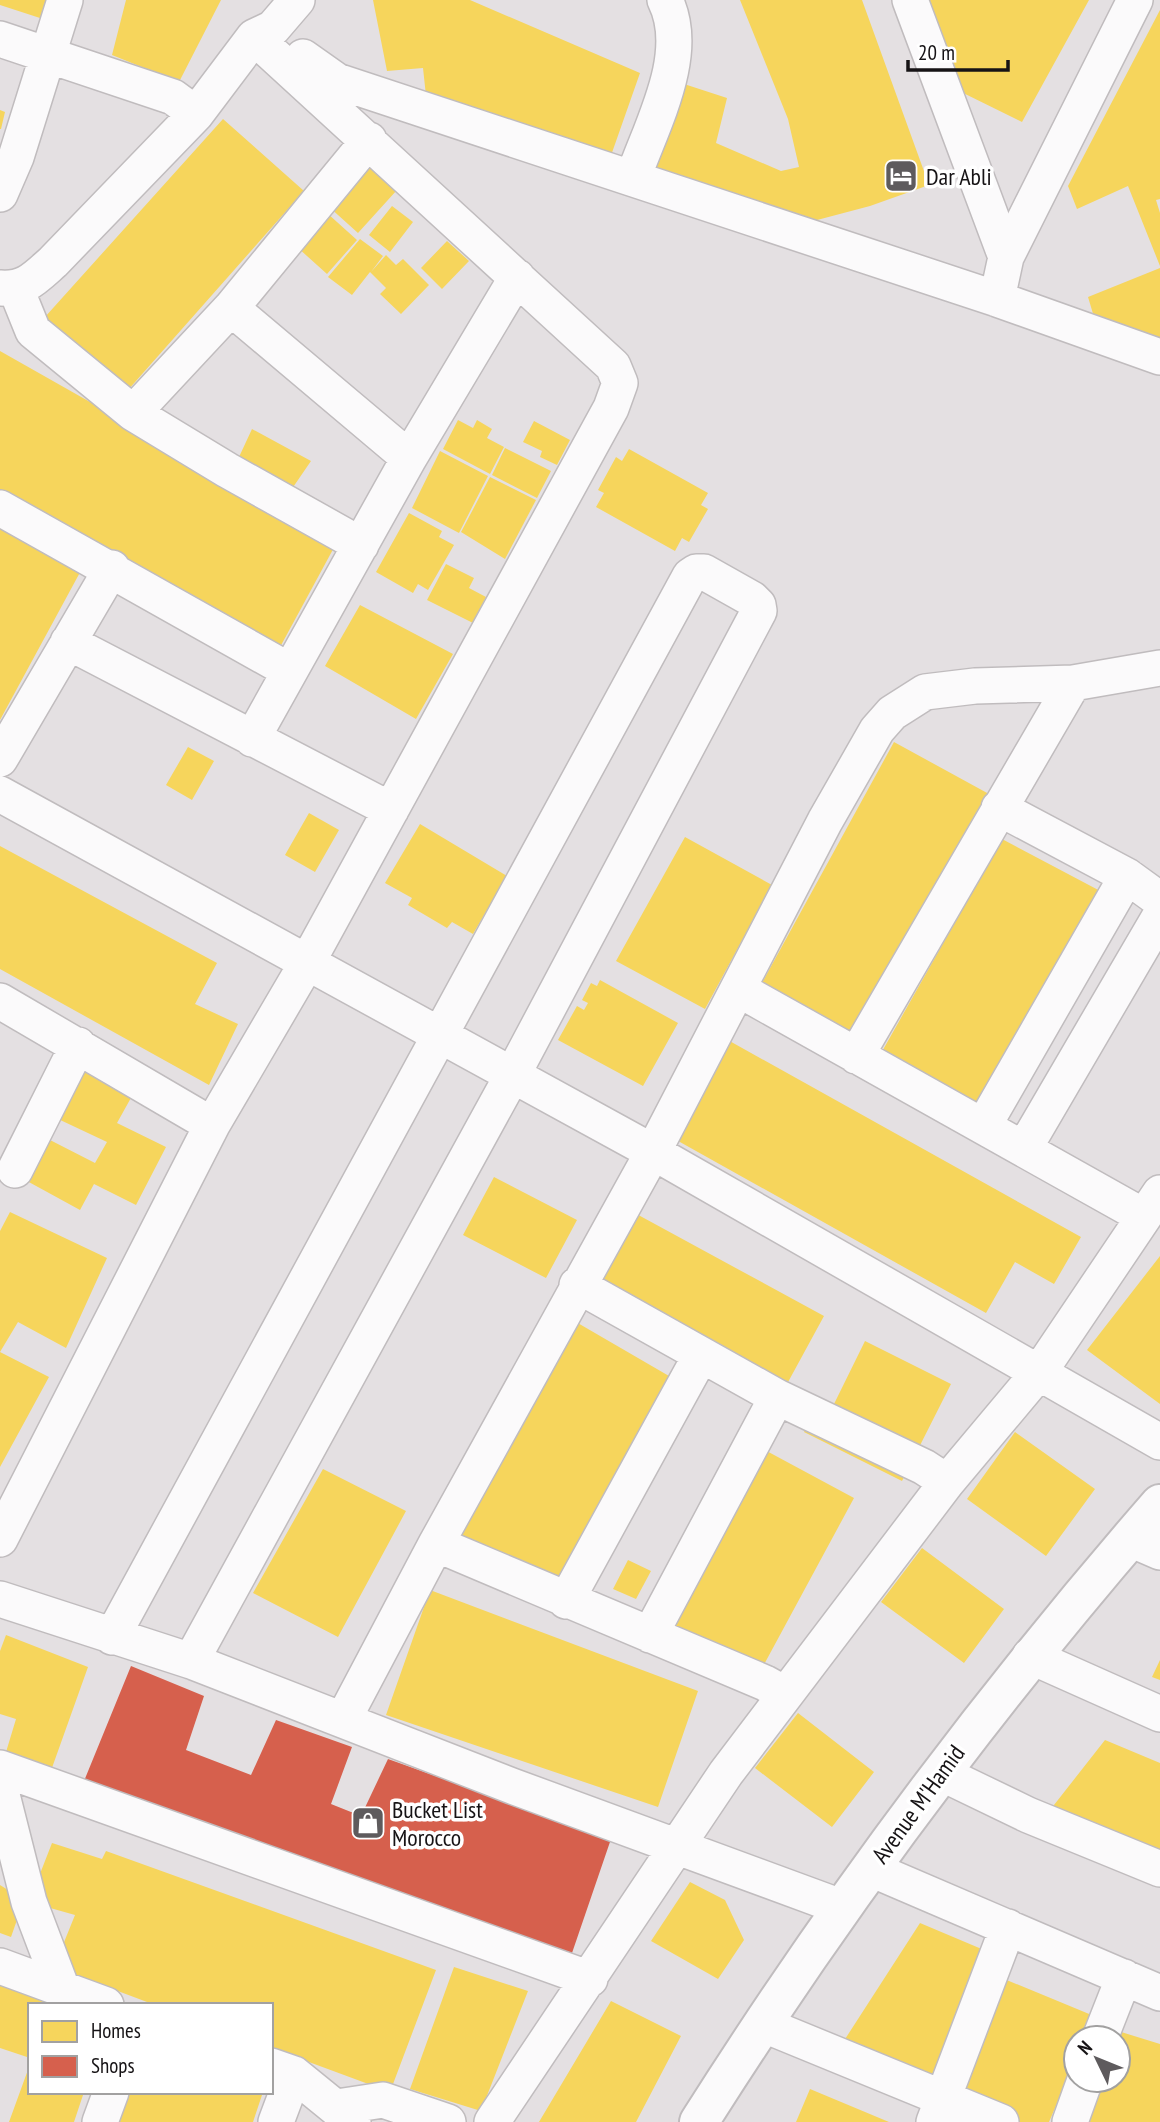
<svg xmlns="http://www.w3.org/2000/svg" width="1160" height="2122" font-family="'PT Sans Narrow',sans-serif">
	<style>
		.homes { fill: #f6d55c }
		.shops { fill: #d6604d }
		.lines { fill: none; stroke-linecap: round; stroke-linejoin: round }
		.street-casing { stroke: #c0bcbe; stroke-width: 38 }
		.secondary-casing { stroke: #c0bcbe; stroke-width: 42 }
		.street { stroke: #fbfafb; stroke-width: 35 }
		.secondary { stroke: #fbfafb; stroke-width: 38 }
		.labels { text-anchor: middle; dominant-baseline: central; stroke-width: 7; stroke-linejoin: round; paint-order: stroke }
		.poi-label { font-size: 24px; fill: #161315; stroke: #fff; text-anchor: start }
		.street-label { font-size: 24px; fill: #161315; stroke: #fff }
	</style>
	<rect width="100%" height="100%" fill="#e4e0e2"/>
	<path class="homes" d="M0 0H46L40 18 0 5Z
		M126 0H221L179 82 112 55Z
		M373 0H470L640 73 608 164 427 105 423 68 387 71Z
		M740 0H862L929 185 870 206 802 224 646 176 681 83 727 98 716 143 781 171 799 167 788 119Z
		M921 0H1089L1022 122 951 87Z
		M1160 10V199L1156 200 1160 213V266L1128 186 1077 209 1068 186Z
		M0 110 5 112 1 129H0Z
		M223 119 304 191 128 390 45 317Z
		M367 164 397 190 358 233 328 206Z
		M392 206 413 222 390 252 369 235Z
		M327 213 357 240 327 274 297 247Z
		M360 239 383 256 371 272 386 255 396 265 403 259 429 285 401 314 380 294 386 288 370 272 352 295 328 277Z
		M447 241 469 261 442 289 421 268Z
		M1160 268V354L1094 317 1088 297Z
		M0 351 337 542 279 649 0 492Z
		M458 420 473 428 477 420 492 429 487 438 504 447 490 474 443 449Z
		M534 421 570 440 557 465 540 457 542 451 523 442Z
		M252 429 311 461 287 496 239 457Z
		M505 448 551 471 537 498 492 475Z
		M629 449 708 493 701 505 708 509 689 542 682 538 675 551 596 507 604 493 598 490 616 457 622 461Z
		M440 451 488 476 459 533 412 508Z
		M490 477 536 500 505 559 461 532Z
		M409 513 442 531 439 537 454 545 428 590 418 584 413 593 376 572Z
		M0 521 84 565 0 720Z
		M446 564 474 578 469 588 486 597 473 623 427 600Z
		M360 605 453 654 416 719 325 666Z
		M894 742 989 794 847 1054 752 1001Z
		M188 747 214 761 192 800 166 785Z
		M309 813 339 830 315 872 285 855Z
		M420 824 507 876 473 934 452 922 447 928 408 905 412 898 385 883Z
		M685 837 772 885 705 1009 616 961Z
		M1002 839 1104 893 975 1127 871 1071Z
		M0 846 217 963 195 1004 238 1024 209 1085 0 969Z
		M600 980 678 1023 643 1086 558 1040 577 1006 584 1010 588 1003 582 1000 591 983 597 986Z
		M726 1039 1081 1237 1054 1284 1015 1262 986 1313 671 1137Z
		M88 1062 137 1087 117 1123 166 1147 136 1205 94 1184 80 1210 27 1181 50 1140 95 1163 107 1142 56 1118Z
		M494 1177 577 1220 546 1278 463 1235Z
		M631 1211 824 1316 775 1406 582 1301Z
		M10 1212 107 1258 66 1348 18 1322 0 1352V1231Z
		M1160 1256V1404L1087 1350Z
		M576 1322 669 1376 547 1603 447 1553Z
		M865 1341 951 1384 902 1481 804 1432 821 1398 834 1404Z
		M0 1352 49 1377 0 1467Z
		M1015 1432 1095 1489 1046 1556 967 1499Z
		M761 1448 854 1498 753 1685 661 1635Z
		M323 1469 406 1511 338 1637 253 1593Z
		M922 1548 1004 1609 964 1663 881 1602Z
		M628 1560 651 1571 636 1599 613 1589Z
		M430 1590 698 1691 658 1807 386 1715Z
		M6 1635 88 1667 48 1779 3 1762 16 1719 0 1714V1651Z
		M1160 1660V1680L1152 1677Z
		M798 1713 874 1772 832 1827 755 1768Z
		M1105 1740 1160 1763V1868L1043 1819Z
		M52 1843 102 1859 106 1851 436 1970 390 2092 271 2048V2005H155L54 1967 75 1915 29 1902Z
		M690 1882 725 1900 744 1940 718 1979 651 1941Z
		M0 1885 24 1900 11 1937 0 1933Z
		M920 1923 984 1950 930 2087 838 2050Z
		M454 1967 528 1991 481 2111 410 2089Z
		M997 1976 1094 2016 1085 2038H1076V2059L1049 2122H986L944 2104Z
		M0 1979 73 2005H30V2058L0 2048Z
		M611 2001 681 2036 636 2122H539Z
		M1105 2027 1160 2044V2122H1077L1089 2080H1118V2038Z
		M29 2067 30 2092H84L74 2122H9Z
		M810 2089 889 2122H796Z
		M128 2092H263L253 2122H117Z"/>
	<path class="shops" d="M131 1666 204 1696 186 1750 251 1775 276 1720 352 1747 331 1804 361 1816 388 1759 611 1839 572 1953 82 1786Z"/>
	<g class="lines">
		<defs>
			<path id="street" d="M910 0 1006 257 997 299
				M0 39 173 97 196 114
				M303 57 337 81 997 299 1160 357
				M633 178C651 126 692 54 665 0
				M0 194 16 157 65 0
				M1006 257 1135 0
				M0 288C25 290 35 278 53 262L196 114 254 37 273 28 297 0
				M16 289 33 331 133 413 227 470 361 545
				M231 308 409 458
				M133 413 231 308 369 140
				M0 508 290 671
				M68 642 391 810
				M252 739 409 458 517 277
				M0 759 112 568
				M0 794 653 1152 1160 1442
				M999 808 1127 876 1160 900
				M738 989 1143 1216
				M0 1001 212 1125
				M856 1056 1073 683
				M984 1125 1127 876
				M1025 1147 1160 916
				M15 1170 78 1045
				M577 1285 777 1397 924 1467 947 1482
				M0 1539 212 1125 308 961 611 408 620 383 613 366 254 37
				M1130 1539 1160 1552
				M436 1544 765 1683 785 1694
				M0 1599 191 1661 512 1786 841 1907
				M566 1601 701 1355
				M650 1635 777 1397
				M112 1637 690 576 696 572H704L752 599 758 605 759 611 513 1074 191 1661
				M1030 1656 1160 1714
				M344 1718 436 1544 653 1152 825 821 877 730 892 713 925 692 975 686 1073 683 1160 668
				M0 1768 590 1979
				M941 1773 1028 1815 1160 1869
				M0 1787 29 1902 62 1989
				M871 1869 1160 1993
				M0 1966 106 2005
				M762 2024 1001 2122
				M1100 2038 1124 1977
				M271 2066 294 2074 353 2122
				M337 2107 383 2100 448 2122
				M100 2122 111 2092
				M276 2122 294 2074
				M492 2122 726 1773 947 1482 1040 1371 1160 1193
				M934 2122 1008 1927
				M1070 2122 1085 2080"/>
			<path id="secondary" d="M699 2122C837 1904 991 1698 1160 1504"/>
		</defs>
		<use href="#street" class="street-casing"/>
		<use href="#secondary" class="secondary-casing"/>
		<use href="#street" class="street"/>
		<use href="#secondary" class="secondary"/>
	</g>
	<defs>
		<symbol id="hotel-square" viewBox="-11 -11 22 22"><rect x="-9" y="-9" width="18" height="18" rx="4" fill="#5e5b5d" stroke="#fff"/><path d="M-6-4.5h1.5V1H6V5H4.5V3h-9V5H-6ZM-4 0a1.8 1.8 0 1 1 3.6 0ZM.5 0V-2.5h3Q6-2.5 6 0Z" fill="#fff"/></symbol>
		<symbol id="shop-square" viewBox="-11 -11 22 22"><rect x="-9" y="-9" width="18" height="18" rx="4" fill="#5e5b5d" stroke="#fff"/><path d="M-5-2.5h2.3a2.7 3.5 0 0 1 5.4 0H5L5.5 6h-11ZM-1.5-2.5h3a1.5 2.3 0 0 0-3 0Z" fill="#fff"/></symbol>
	</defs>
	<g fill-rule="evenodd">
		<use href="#hotel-square" x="882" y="157" width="38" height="38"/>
		<use href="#shop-square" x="349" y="1804" width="38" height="38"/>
	</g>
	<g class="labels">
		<g class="poi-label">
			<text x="926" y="176">Dar Abli</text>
			<text x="392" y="1809">Bucket List<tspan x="392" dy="28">Morocco</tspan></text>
		</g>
		<g class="street-label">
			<text transform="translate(918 1804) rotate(-54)">Avenue M'Hamid</text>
		</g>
	</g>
	<rect x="28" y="2003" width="245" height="91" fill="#ffffff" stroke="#a2a1a1" stroke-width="2"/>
	<rect x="42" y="2021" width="35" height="21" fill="#f6d55c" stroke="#a2a1a1" stroke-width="2"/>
	<text x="91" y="2038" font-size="21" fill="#161315">Homes</text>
	<rect x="42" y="2056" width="35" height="21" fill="#d6604d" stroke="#a2a1a1" stroke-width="2"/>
	<text x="91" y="2073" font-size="21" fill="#161315">Shops</text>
	<g transform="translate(1097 2059) rotate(313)"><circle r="33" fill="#ffffff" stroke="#a2a1a1" stroke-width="2"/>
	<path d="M0-5L12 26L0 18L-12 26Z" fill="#5e5b5d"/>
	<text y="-10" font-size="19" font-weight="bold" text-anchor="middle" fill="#161315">N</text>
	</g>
	<path d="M908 60v10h100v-10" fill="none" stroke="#161315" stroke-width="3.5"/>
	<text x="918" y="60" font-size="21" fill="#161315" stroke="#ffffff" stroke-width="5" paint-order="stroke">20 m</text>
</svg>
